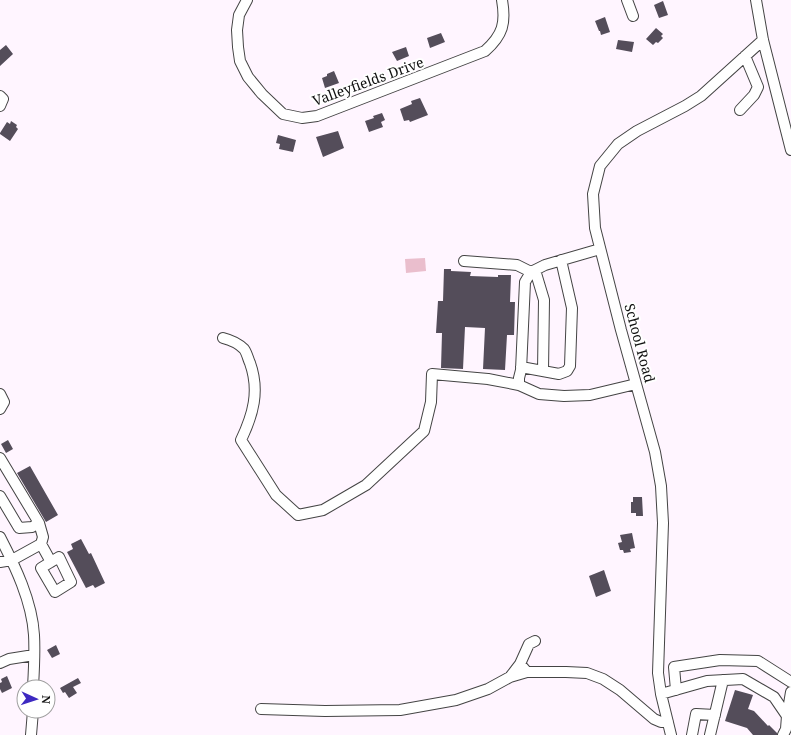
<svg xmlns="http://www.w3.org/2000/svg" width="791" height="735" font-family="'Noto Serif',serif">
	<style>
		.green { fill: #eabecd }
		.building { fill: #544d5a }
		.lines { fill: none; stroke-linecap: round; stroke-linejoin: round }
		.minor-casing { stroke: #444; stroke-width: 12 }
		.minor { stroke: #fff; stroke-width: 10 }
		.labels { text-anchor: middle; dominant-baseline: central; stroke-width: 4; stroke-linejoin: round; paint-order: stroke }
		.street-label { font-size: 14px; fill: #111; stroke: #fff }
	</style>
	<rect width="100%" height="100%" fill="#fff5ff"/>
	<path class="green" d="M425 258 426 271 406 273 405 259Z"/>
	<path class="building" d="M663 1 668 15 659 18 654 5Z
		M605 17 610 32 601 35 600 31H599L595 21Z
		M656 28 663 34 661 36 663 38 658 43 656 42 653 45 646 39Z
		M441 33 445 42 430 48 427 38Z
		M618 40 634 42 632 52 616 49Z
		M6 45 13 54 0 66V50Z
		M406 47 409 56 397 61 392 52Z
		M334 71 339 83 325 88 322 78 327 76V74Z
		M420 98 428 115 410 122 409 120 404 121 400 109 412 104 411 101Z
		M382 113 385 120 381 122 383 127 369 132 365 121 374 118 373 116Z
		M11 121 17 125 16 127 18 129 10 141 0 134V133L7 122 10 124Z
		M338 131 344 148 323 157 316 137Z
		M278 135 296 140 293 152 279 149 280 144 276 143Z
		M444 269H451V271L471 272 470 276 498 277V275H511L510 302H515L514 335H507L505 370 483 369 485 328 465 327 463 369 441 368 442 333H436L438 301H443Z
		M8 440 13 449 6 453 1 444Z
		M30 466 58 515 46 522 17 473Z
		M633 497H642L643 516H636V513H631V502H633Z
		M632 533 635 548 630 549 631 552 624 553 623 550H620L618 543 622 542 620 535Z
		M81 539 89 554 91 553 105 583 95 588 93 585 86 588 67 552 73 549 71 544Z
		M604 570 611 591 596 597 589 576Z
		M56 645 60 654 52 658 47 650Z
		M7 676 12 688 2 693 0 689V683L2 682 1 679Z
		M78 678 81 683 73 687 77 693 69 698 65 692 63 693 60 688Z
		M735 690 753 695 748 709 754 711 768 726 769 725 777 733V735H753L747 728 725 721Z"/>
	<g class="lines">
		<defs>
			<path id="minor" d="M247 0 239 15 237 30 238 47 240 61 248 77 262 94 283 114 302 118 317 116 485 51C503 35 506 23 502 0
				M627 0 633 16
				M756 0 763 40 791 150
				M0 96 3 99 0 106
				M740 110 754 95 758 87 745 56
				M600 249 545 265 531 272 525 282 521 370 519 378V385L539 394 564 396 590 395 636 384
				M464 261 517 265 531 272
				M535 270 544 300 543 371
				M223 338C231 340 238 343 244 349 247 353 248 359 250 363 260 391 253 415 241 440L276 495 298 515 323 510 366 485 424 431 431 402 432 374 488 379 519 385
				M521 367 559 374 567 371 570 366 572 308 561 260
				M0 394 4 402 0 409
				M0 458 39 523 43 537 41 544 12 560 0 562
				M0 496 19 528 32 527 39 523
				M0 537C15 566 32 601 34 635 35 652 34 670 33 687
				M41 544 51 562
				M59 557 71 582 55 592 41 568Z
				M0 663 9 659 34 655
				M520 664 529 644 535 641
				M510 677 520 664 527 672
				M676 690 674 667 720 660 758 661 791 682
				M661 694 707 681 743 679 774 697 787 716 786 729 783 735
				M261 709 325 711 400 710 456 700 488 689 510 677 527 672H566L587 673 603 679 620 690 654 719 661 722H668
				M787 716 791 692
				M31 735 33 711
				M671 735 661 694 658 673 663 523 661 486 655 452 621 330 595 228 593 194 600 166 618 144 637 131 685 106 701 96 763 40
				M692 735 696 714 715 715
				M710 735 723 680"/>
		</defs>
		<use href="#minor" class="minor-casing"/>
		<use href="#minor" class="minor"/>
	</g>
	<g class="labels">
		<g class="street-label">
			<text transform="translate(368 81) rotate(-20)">Valleyfields Drive</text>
			<text transform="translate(640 343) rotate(75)">School Road</text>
		</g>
	</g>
	<g transform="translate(36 699) rotate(93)"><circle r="19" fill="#ffffff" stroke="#a0a0a0"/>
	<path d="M0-3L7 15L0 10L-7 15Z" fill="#3d29c1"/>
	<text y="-6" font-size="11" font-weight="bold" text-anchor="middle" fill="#111111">N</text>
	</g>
</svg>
